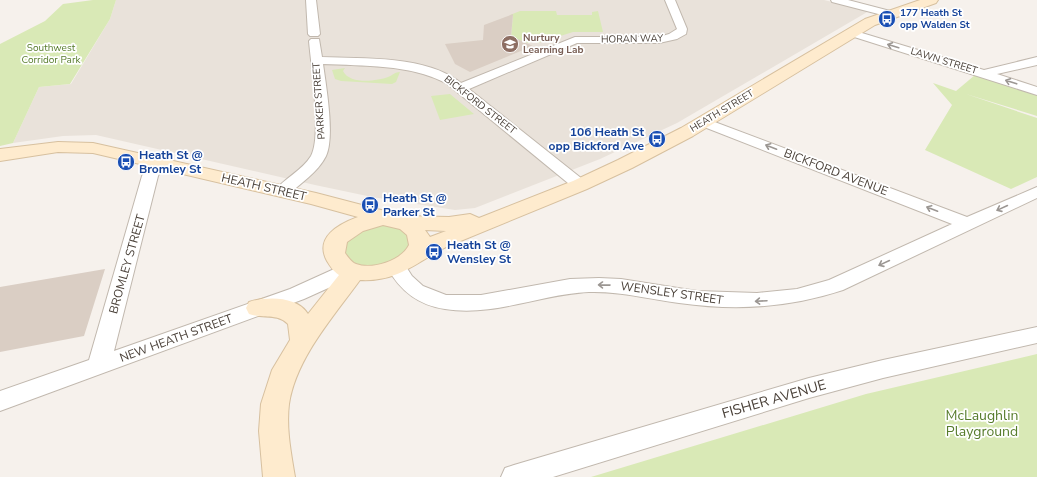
<svg xmlns="http://www.w3.org/2000/svg" width="1037" height="477" font-family="'Nunito Sans',sans-serif">
	<style>
		.residential { fill: #e9e2da }
		.green { fill: #d9e9b6 }
		.building { fill: #dacec4 }
		.lines { fill: none; stroke-linecap: round; stroke-linejoin: round }
		.street-casing { stroke: #c1b8ae; stroke-width: 2 }
		.secondary-casing { stroke: #d7c09f; stroke-width: 2 }
		.street { fill: #fff; fill-rule: evenodd }
		.secondary { fill: #feebce; fill-rule: evenodd }
		.oneway { stroke: #9b9692 }
		.labels { text-anchor: middle; dominant-baseline: central; stroke-width: 3.5; stroke-linejoin: round; paint-order: stroke }
		.far-transit-label { font-size: 10px; font-weight: bold; fill: #164399; stroke: #fff; text-anchor: start }
		.far-education-label { font-size: 10px; font-weight: bold; fill: #785e54; stroke: #fff; text-anchor: start }
		.far-street-label { font-size: 10px; fill: #4a4139; stroke: #fff }
		.far-park-label { font-size: 10px; fill: #577c2c; stroke: #fff }
		.transit-label { font-size: 12px; font-weight: bold; fill: #164399; stroke: #fff; text-anchor: start }
		.street-label { font-size: 12px; fill: #4a4139; stroke: #fff }
		.near-street-label { font-size: 14px; fill: #4a4139; stroke: #fff }
		.near-park-label { font-size: 14px; fill: #577c2c; stroke: #fff }
	</style>
	<rect width="100%" height="100%" fill="#f6f1ec"/>
	<path class="residential" d="M116 0H824L869 11 677 123 600 159 475 208 455 210 372 197 315 185 96 135 63 136 13 143 39 87 71 84 110 19Z"/>
	<path class="green" d="M93 0H116L110 19 70 84 39 87 13 143 0 146V44L45 21 63 4Z
		M520 11H556L557 15H592V12L598 11 603 32H573L538 43 534 41 528 43 511 37 513 16 510 15Z
		M345 68 343 71C350 85 377 81 388 77 393 75 395 72 400 72L396 82 392 84 341 81 335 79 332 70Z
		M975 75 1037 95V116L966 94 1037 118V177L1011 189 925 150 952 105 933 83 956 91Z
		M450 94 474 114 440 120 431 96Z
		M367 223H400L414 241C409 246 402 258 395 261 377 270 339 269 344 241Z
		M1037 354V477H591L866 394Z"/>
	<path class="building" d="M513 14 511 36 533 46 470 72 455 64 445 44 483 40 484 25Z
		M105 269 84 336 0 352V287Z"/>
	<g class="lines">
		<defs>
			<path id="street" d="M306 0H316L320 34 318 36H310L308 34Z
				M665 0H675L687 29 686 34 677 39 659 43H577L469 89 586 182 588 185 586 188 580 190 574 188 446 83C408 64 364 66 323 64 326 85 335 137 326 156 318 172 301 183 288 195L282 197 276 195 274 192C284 178 302 171 311 156 322 136 311 65 309 41L311 39H319L322 57C365 59 426 55 461 83L575 37H659L669 34 677 29Z
				M831 0H848L894 12 895 14 890 17 832 2Z
				M852 30 984 70 1037 57V65L997 74 1037 87V95L848 35 846 33Z
				M704 118 967 217 1037 187V198L843 290C788 308 736 311 679 303 649 299 620 291 589 292 541 294 494 317 445 309 418 305 400 291 387 267L389 262 396 261 403 262 412 276 423 286 446 295H481L570 279 599 278 621 279 697 291 757 293 797 289 829 280 952 224 699 125 697 122 699 119Z
				M157 158 162 160 165 163 158 176 114 351 290 289 343 265 350 264 357 265 360 270 357 275 304 299 0 411V391L89 360 142 176 152 160Z
				M1037 327V343L883 378 809 398 553 477H501L505 468 514 465 809 378 883 360Z"/>
			<path id="secondary" d="M920 0H938L936 3 875 25 693 136 632 168 587 189 446 247C415 263 398 282 360 280 334 316 296 358 289 404 286 428 291 453 295 477H263L259 431 261 404 272 370 290 340 288 324C277 313 263 319 249 314L246 308 249 302C267 296 297 296 308 314L339 275C333 271 330 266 327 261 314 237 339 224 358 217L311 204 93 153 58 152 0 161V149L58 142 93 143 316 193 404 216 449 217 470 214 479 218 573 181 618 160 681 128 865 19ZM383 225 400 229 407 235 409 245C401 261 372 270 356 264 351 262 348 257 345 253L347 242 363 231ZM425 230 446 231 430 237Z"/>
		</defs>
		<use href="#street" class="street-casing"/>
		<use href="#secondary" class="secondary-casing"/>
		<use href="#street" class="street"/>
		<use href="#secondary" class="secondary"/>
	</g>
	<defs><path id="oneway-shaft" d="M-6 0H5M1.5-3L5.5 0L1.5 3" fill="none" stroke-width="1.6" stroke-linecap="round" stroke-linejoin="round"/></defs>
	<g class="oneway">
		<use href="#oneway-shaft" transform="translate(893 46) rotate(-163)"/>
		<use href="#oneway-shaft" transform="translate(1011 82) rotate(-162)"/>
		<use href="#oneway-shaft" transform="translate(771 147) rotate(-159)"/>
		<use href="#oneway-shaft" transform="translate(1002 208) rotate(155)"/>
		<use href="#oneway-shaft" transform="translate(932 209) rotate(-159)"/>
		<use href="#oneway-shaft" transform="translate(884 263) rotate(155)"/>
		<use href="#oneway-shaft" transform="translate(604 285) rotate(-179)"/>
		<use href="#oneway-shaft" transform="translate(761 301) rotate(177)"/>
	</g>
	<defs>
		<symbol id="bus-disc" viewBox="-11 -11 22 22"><circle r="9.5" fill="#1a4fb4" stroke="#fff"/><path d="M-5-6H5V4H4V6H2V4H-2V6H-4V4H-5ZM-3.5-4V0h7V-4ZM-3.5 1.2v1.5H-2V1.2ZM2 1.2v1.5H3.5V1.2Z" fill="#fff"/></symbol>
		<symbol id="school-disc" viewBox="-11 -11 22 22"><circle r="9.5" fill="#8d6e63" stroke="#fff"/><path d="M0-5L7-2L0 1L-7-2ZM-4 1L0 2.5L4 1V4Q0 6-4 4Z" fill="#fff"/></symbol>
	</defs>
	<g fill-rule="evenodd">
		<use href="#bus-disc" x="877" y="9" width="20" height="20"/>
		<use href="#school-disc" x="500" y="34" width="20" height="20"/>
		<use href="#bus-disc" x="647" y="129" width="20" height="20"/>
		<use href="#bus-disc" x="116" y="152" width="20" height="20"/>
		<use href="#bus-disc" x="360" y="195" width="20" height="20"/>
		<use href="#bus-disc" x="424" y="242" width="20" height="20"/>
	</g>
	<g class="labels">
		<g class="far-transit-label">
			<text x="900" y="13">177 Heath St<tspan x="900" dy="12">opp Walden St</tspan></text>
		</g>
		<g class="far-education-label">
			<text x="523" y="38">Nurtury<tspan x="523" dy="12">Learning Lab</tspan></text>
		</g>
		<g class="far-street-label">
			<text transform="translate(632 39) rotate(-1)">HORAN WAY</text>
			<text transform="translate(944 61) rotate(17)">LAWN STREET</text>
			<text transform="translate(319 101) rotate(-94)">PARKER STREET</text>
			<text transform="translate(480 105) rotate(38)">BICKFORD STREET</text>
			<text transform="translate(722 111) rotate(-31)">HEATH STREET</text>
		</g>
		<g class="far-park-label">
			<text x="51" y="48">Southwest<tspan x="51" dy="12">Corridor Park</tspan></text>
		</g>
		<g class="transit-label">
			<text x="644" y="132" text-anchor="end">106 Heath St<tspan x="644" dy="14">opp Bickford Ave</tspan></text>
			<text x="139" y="155">Heath St @<tspan x="139" dy="14">Bromley St</tspan></text>
			<text x="383" y="198">Heath St @<tspan x="383" dy="14">Parker St</tspan></text>
			<text x="447" y="245">Heath St @<tspan x="447" dy="14">Wensley St</tspan></text>
		</g>
		<g class="street-label">
			<text transform="translate(836 172) rotate(21)">BICKFORD AVENUE</text>
			<text transform="translate(264 187) rotate(13)">HEATH STREET</text>
			<text transform="translate(127 264) rotate(-74)">BROMLEY STREET</text>
			<text transform="translate(672 293) rotate(8)">WENSLEY STREET</text>
			<text transform="translate(176 338) rotate(-20)">NEW HEATH STREET</text>
		</g>
		<g class="near-street-label">
			<text transform="translate(774 399) rotate(-16)">FISHER AVENUE</text>
		</g>
		<g class="near-park-label">
			<text x="982" y="415">McLaughlin<tspan x="982" dy="16">Playground</tspan></text>
		</g>
	</g>
</svg>
